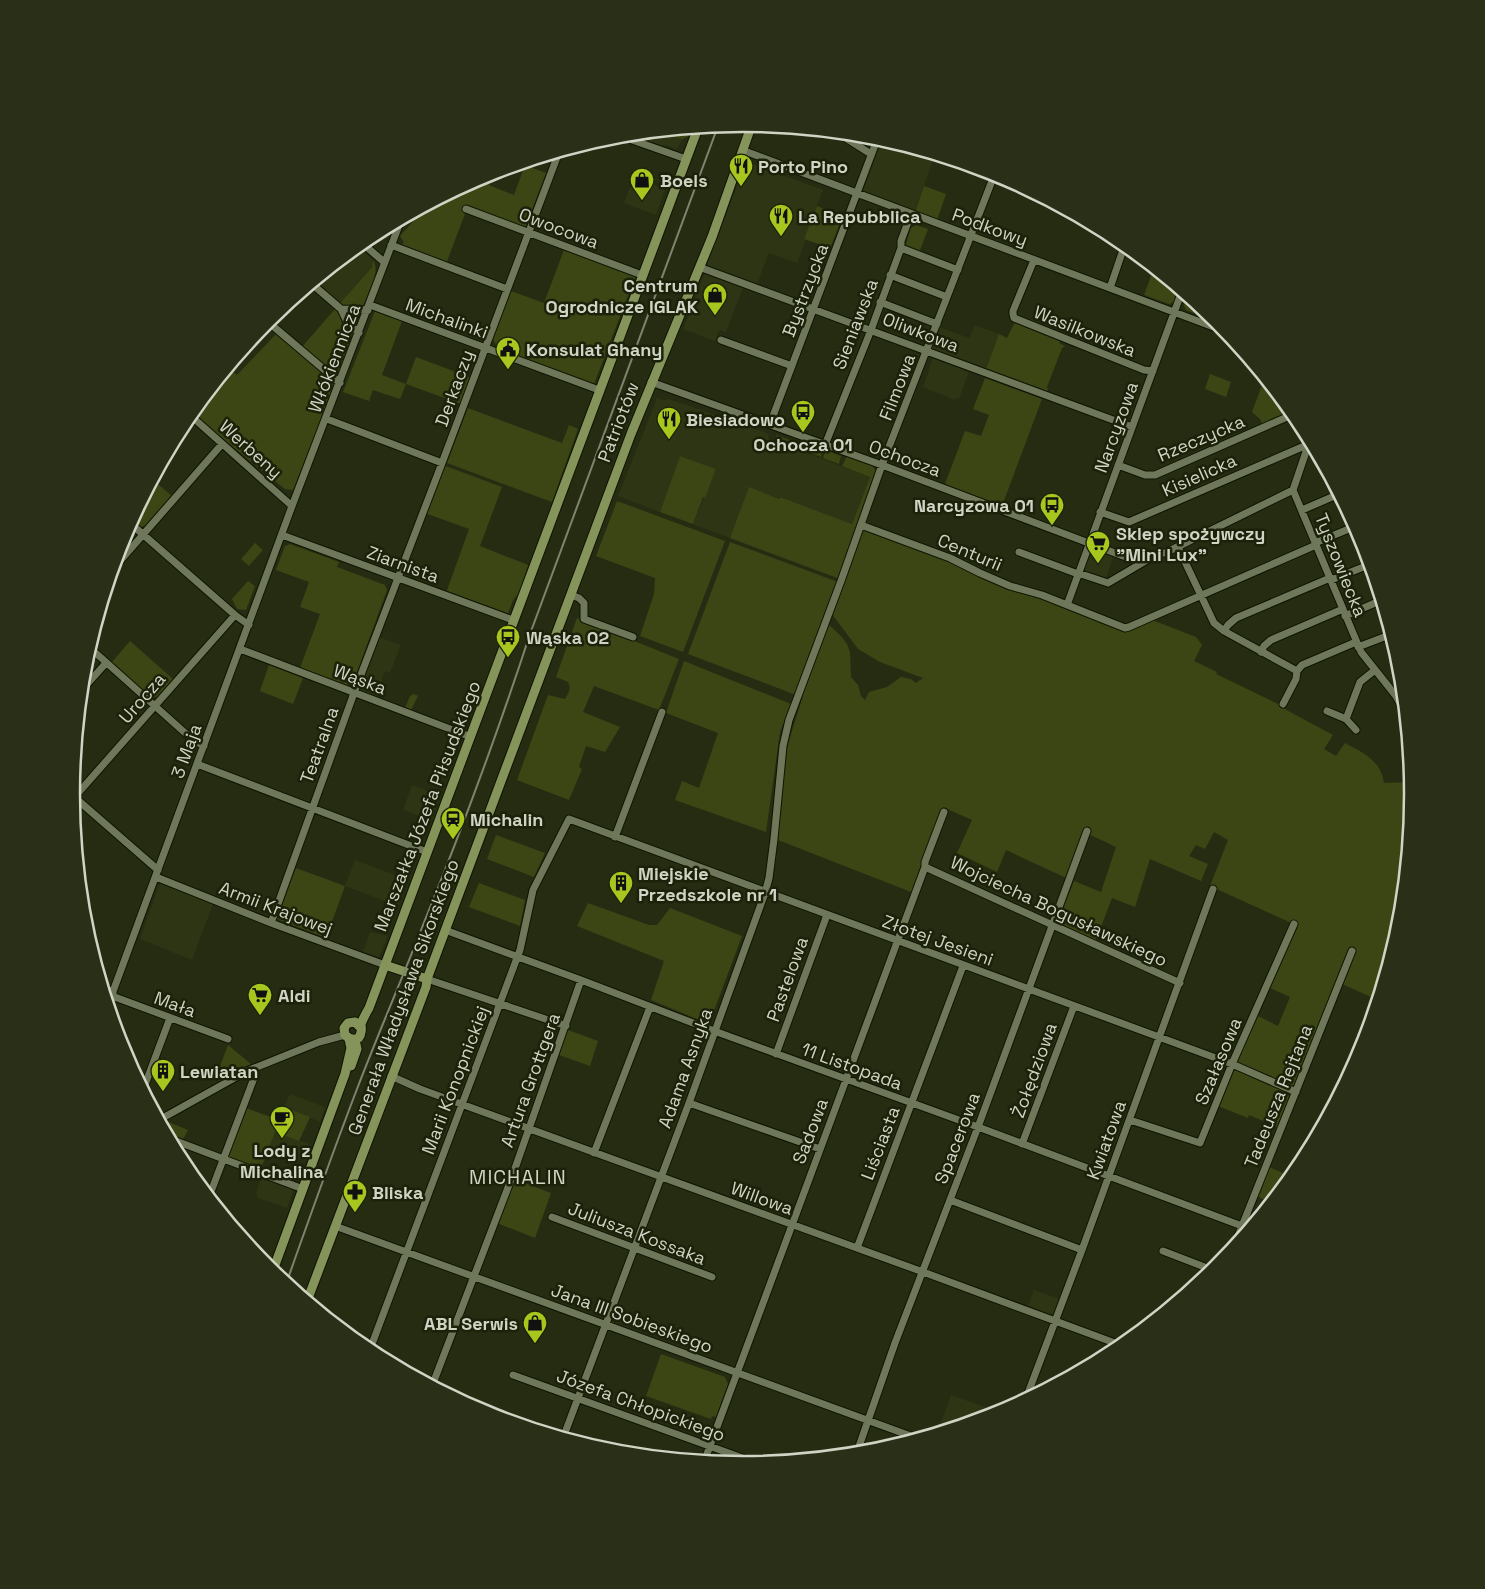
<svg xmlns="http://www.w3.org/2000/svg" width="1485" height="1589" font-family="'Space Grotesk',sans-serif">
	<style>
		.built { fill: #2d3514 }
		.green { fill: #3b4614 }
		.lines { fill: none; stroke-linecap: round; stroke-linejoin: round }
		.minor-casing { stroke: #0f1400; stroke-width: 9 }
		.major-casing { stroke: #0f1400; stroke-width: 11 }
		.minor { stroke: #6f775b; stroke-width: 7 }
		.major { stroke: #85945a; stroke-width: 9 }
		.rail { stroke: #7f8470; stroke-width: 2 }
		.labels { text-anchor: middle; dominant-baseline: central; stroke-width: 5; stroke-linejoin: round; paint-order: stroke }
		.poi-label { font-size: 18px; font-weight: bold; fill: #cfd4c4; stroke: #1c2209; text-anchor: start }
		.street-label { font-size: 18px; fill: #cfd4c4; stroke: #1c2209 }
		.quarter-label { font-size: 20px; letter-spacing: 1px; fill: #cfd4c4; stroke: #1c2209 }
		.rim { fill: none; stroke: #cfd4c4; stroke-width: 2.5 }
	</style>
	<rect width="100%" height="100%" fill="#262c12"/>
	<path class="built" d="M692 128 689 136 682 139 678 148 675 149 666 145 660 146 626 135Z
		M883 139 934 158 915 210 863 191 881 142H882Z
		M750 163 823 190 804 239 806 240 797 263 769 253 757 284 707 265 745 165Z
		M634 177 665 189 656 215 624 203Z
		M358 246 373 260 372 266 340 303 315 281Z
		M704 274 743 288 726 332 719 330 715 341 683 329Z
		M975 325 999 334 986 369 931 348 939 327 969 338Z
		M933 358 969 372 959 399 956 398 955 400 923 387Z
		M657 398 664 400 669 399 758 430 769 434 768 438 870 477 852 524 780 497 734 527 730 538 693 524 716 469 680 456 660 512 618 496Z
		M1095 548 1114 555 1106 578 1083 570 1088 555 1092 556Z
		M379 637 401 645 390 673 385 671 375 699 357 692Z
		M412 785 440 796 431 820 403 810Z
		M355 860 408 880 398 906 345 886Z
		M160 883 213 904 192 960 140 939Z
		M370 932 388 936 379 957 363 952Z
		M290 1094 325 1107 320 1122 284 1107Z
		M275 1131 311 1145 312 1151 308 1161 306 1160 305 1161 269 1146Z
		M262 1176 294 1188 287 1208 258 1198 256 1193Z
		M1034 1290 1059 1299 1054 1316 1028 1306Z
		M951 1395 1002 1413 937 1433Z"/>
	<path class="green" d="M692 128 689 136 682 139 677 137 678 134 674 132 675 130Z
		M525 165 546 173 525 228 466 211 446 264 400 247 404 242 400 236 427 206 430 204 435 208 445 196 480 177 491 186 514 195Z
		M924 186 946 194 937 220 915 212Z
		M817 206 843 216 830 248 804 239Z
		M916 225 928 229 919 253 905 247 911 228Z
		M1104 230 1122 242V246L1101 238Z
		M1130 248 1149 264 1127 256Z
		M564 250 583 257 584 255 636 275 594 384 498 348 493 339 511 291 544 303Z
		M373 260C381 273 368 293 363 306L345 307 340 303 372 267Z
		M1154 268 1179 288 1174 302 1169 304 1144 295Z
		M1187 295 1217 320 1220 323 1186 310 1184 306Z
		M335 309C344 316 346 327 355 334L337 378 302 347Z
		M362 311 356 329 344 312Z
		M375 311 402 321 382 375 406 384 416 357 472 378 461 404 406 384 400 399 373 390 369 401 343 392Z
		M1015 322 1061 340 1059 343 1065 346 1062 348 1047 387 1049 393 986 369 999 334 1007 338Z
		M278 332 335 385 293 490 285 489 222 438 192 412 228 368 237 375Z
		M1210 374 1231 382 1226 397 1205 389Z
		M985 378 1042 399 1002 506 945 484 965 431 981 436 989 415 973 409Z
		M1264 380 1266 385 1273 388 1293 413 1262 427 1261 420 1252 412Z
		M468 408 562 443 569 425 578 429 552 502 447 463Z
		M776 435 822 452 821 457 775 440Z
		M826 450 841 456 839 464 823 458Z
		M680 456 716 469 705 498 703 497 693 524 660 512Z
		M847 456 872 465 876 471 840 579 730 538 749 487 779 499 780 497 852 524 870 477 842 466Z
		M443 465 502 487 480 546 528 565 519 593 513 600 507 616 446 593 469 529 425 513Z
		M153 480 172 496 145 526 140 527 132 520Z
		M617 501 725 541 683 652 640 636 654 594 655 578 596 556Z
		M864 528 1052 601 1119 630 1130 631 1152 620 1196 637 1202 645 1194 661 1217 672 1216 674 1278 704 1279 706 1333 735 1324 749 1336 756 1345 743C1363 753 1381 760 1384 783L1413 782 1414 794 1401 926 1378 1000 1342 984 1296 1090 1235 1063 1258 1016 1278 1026 1290 997 1270 988 1298 926 1210 886 1228 840 1214 832 1205 849 1196 845 1189 856 1208 864 1201 881 1150 859 1135 907 1112 898 1096 940 1061 924 1059 919 1074 881 1101 892 1116 847 1084 832 1066 878 1006 850 997 872 957 853 972 820 943 807 911 892 778 840 786 750 803 696 801 695 828 624 841 636 847 644 850 652 851 677 858 685 861 696 865 700 869 692 887 687 901 677 911 679 916 683 923 678 880 662 858 649 832 614Z
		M730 542 838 582 796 695 688 654Z
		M255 543 263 550 249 566 241 559Z
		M290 544 339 562 337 567 385 585 387 590 353 683 347 685 300 668 320 614 300 607 309 582 276 570 285 546Z
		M248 581 255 586 246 610 237 609 232 599Z
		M577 618 679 659 659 710 594 686 583 712 620 727 605 752 586 746 579 767 582 769 569 800 517 780 548 695 565 699C568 694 572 689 568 682L556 677Z
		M130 641 173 679 157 697H151L111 663Z
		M684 661 791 704 780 732 766 832 675 800 682 781 699 788 718 733 666 713Z
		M269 665 303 678 293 704 260 691Z
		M414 694 418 696 411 710 405 708 410 696Z
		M496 835 545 853 534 877 487 859Z
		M296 868 345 886 326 938 277 919Z
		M479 883 525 900 520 926 469 907Z
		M588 903 649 925H657L670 908 742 936 709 1024 651 1000 664 961 577 926Z
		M568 1030 598 1041 590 1066 559 1055Z
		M228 1045 251 1064 238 1071 237 1069 232 1072V1074L219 1081 216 1077Z
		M1237 1070 1287 1092 1289 1097 1277 1127 1249 1115 1248 1118 1218 1106 1233 1071Z
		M284 1107 310 1117 299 1141 275 1132 260 1171 226 1158 246 1108 279 1120Z
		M166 1121 188 1130 182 1141 167 1135 163 1127Z
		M1269 1167 1292 1177 1271 1203 1257 1196Z
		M514 1179 551 1193 535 1238 497 1223Z
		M661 1354 725 1377 728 1384 716 1417 712 1416 711 1419 646 1396Z"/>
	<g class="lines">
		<defs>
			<path id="minor" d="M836 132 871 154
				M618 135 686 159
				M742 150 1227 332
				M933 154 1033 192
				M466 209 642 275
				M362 243 384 262
				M391 245 507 289
				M901 248 958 270
				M1034 260 1013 311V314L1014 318 1144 370 1153 371
				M699 267 1132 427
				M890 275 947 297
				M312 284 341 309 368 310
				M1110 288 1125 244
				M880 302 937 324
				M370 305 599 390
				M341 309 347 322 359 333
				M267 321 340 383
				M721 340 792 366
				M651 382 882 465 1123 556 1144 559 1167 552 1293 490
				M190 415 292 506
				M327 419 442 463
				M770 424 878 137
				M1310 440 1293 490 1361 652 1396 696 1404 711 1410 779
				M825 445 871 330 901 248V241L911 214
				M1118 465 1145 475H1155L1294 414
				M1302 510 1339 494
				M1100 512 1129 522 1309 444
				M130 523 235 615 249 625
				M861 525 950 558 980 573 1010 586 1042 595 1125 628 1129 627 1316 545
				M282 535 513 620
				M1315 543 1356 526
				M1178 547 1214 623 1224 631 1297 671 1302 665 1356 642
				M1019 552 1078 574
				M113 569 222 444
				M1078 573 1108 583 1147 560
				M1331 580 1371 564
				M571 595 579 598 584 603V619L633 637
				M1067 605 1182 291
				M1345 616 1382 600
				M1224 631 1228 625 1236 618 1330 578
				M89 647 193 740 204 746
				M1358 647 1392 634
				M240 649 471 737
				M1261 652 1264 646 1271 640 1343 609
				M81 691 106 663
				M1283 704 1296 679 1297 671
				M1327 711 1346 719 1356 730
				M1346 719 1360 682 1375 670
				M197 764 427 852
				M72 795 158 870
				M72 800 235 615
				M615 837 662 712
				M925 867 1180 983
				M156 877 271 923 385 965
				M80 887 82 888 81 890
				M271 923 354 693 442 463 559 152
				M445 930 581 980 706 1028 978 1127 1250 1229
				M427 979 566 1026
				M102 984 113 994
				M112 996 228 1039
				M108 1005 292 506 401 220
				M776 1054 827 915
				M391 1076 420 1089 923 1272 1123 1346
				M143 1090 170 1018
				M689 1103 820 1149
				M159 1120 247 1071 319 1042 345 1035
				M1130 1120 1200 1143 1232 1064 1294 924
				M168 1138 303 1189
				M1022 1144 1074 1006
				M594 1153 650 1007
				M209 1197 254 1078V1069
				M950 1200 1082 1250
				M552 1217 712 1277
				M335 1226 919 1439
				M857 1248 963 966
				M1163 1251 1215 1271
				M1232 1251 1352 951
				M369 1352 520 950 533 890 569 819 1232 1064 1296 1092
				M513 1375 759 1464
				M432 1386 512 1177 581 980
				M1025 1401 1082 1250 1213 889
				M563 1438 689 1103 765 893 769 878 774 839 783 746 789 720 841 581 882 465 995 173
				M856 1455 895 1343 978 1127 1087 831
				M704 1462 925 867V862L944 812"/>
			<path id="major" d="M385 965 427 979
				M360 1027 355 1022 348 1023 344 1028 345 1035C350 1040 360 1042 361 1032 362 1030 361 1027 361 1024 363 1019 366 1013 369 1008L698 128
				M351 1066 357 1049 355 1040
				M272 1273 345 1074 351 1048 349 1039
				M307 1301 426 987 427 979 631 434 712 237 752 124"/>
		</defs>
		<use href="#minor" class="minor-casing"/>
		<use href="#major" class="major-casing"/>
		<use href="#minor" class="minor"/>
		<use href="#major" class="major"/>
		<path class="rail" d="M286 1284C309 1219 332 1154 357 1089 378 1034 402 979 423 925 462 829 498 732 530 634L718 126"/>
	</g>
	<defs>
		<symbol id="restaurant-pin" viewBox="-11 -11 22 30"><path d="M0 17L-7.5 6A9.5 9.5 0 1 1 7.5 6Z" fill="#a7c71e" stroke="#1c2209"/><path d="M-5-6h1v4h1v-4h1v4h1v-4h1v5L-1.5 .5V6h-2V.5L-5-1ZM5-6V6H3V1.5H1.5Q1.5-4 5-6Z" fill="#111"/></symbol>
		<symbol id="shop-pin" viewBox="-11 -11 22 30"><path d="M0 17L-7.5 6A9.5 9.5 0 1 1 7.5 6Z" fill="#a7c71e" stroke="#1c2209"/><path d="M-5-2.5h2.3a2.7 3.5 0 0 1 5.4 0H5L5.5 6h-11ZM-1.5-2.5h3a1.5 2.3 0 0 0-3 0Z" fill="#111"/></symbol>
		<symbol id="civic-pin" viewBox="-11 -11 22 30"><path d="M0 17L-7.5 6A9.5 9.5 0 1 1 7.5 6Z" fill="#a7c71e" stroke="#1c2209"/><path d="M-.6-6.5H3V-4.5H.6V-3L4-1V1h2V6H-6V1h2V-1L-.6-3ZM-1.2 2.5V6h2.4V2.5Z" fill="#111"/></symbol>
		<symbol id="bus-pin" viewBox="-11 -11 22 30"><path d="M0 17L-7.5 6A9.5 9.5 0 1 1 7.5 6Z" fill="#a7c71e" stroke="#1c2209"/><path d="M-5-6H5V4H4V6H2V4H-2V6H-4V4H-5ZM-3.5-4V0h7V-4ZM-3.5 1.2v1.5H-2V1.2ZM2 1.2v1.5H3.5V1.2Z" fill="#111"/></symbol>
		<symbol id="supermarket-pin" viewBox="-11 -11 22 30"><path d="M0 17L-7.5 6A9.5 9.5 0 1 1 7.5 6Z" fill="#a7c71e" stroke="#1c2209"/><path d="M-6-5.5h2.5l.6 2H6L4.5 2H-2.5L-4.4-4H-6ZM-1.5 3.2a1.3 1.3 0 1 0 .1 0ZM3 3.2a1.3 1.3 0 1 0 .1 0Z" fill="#111"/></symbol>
		<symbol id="station-pin" viewBox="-11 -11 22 30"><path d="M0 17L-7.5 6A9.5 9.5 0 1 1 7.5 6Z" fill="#a7c71e" stroke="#1c2209"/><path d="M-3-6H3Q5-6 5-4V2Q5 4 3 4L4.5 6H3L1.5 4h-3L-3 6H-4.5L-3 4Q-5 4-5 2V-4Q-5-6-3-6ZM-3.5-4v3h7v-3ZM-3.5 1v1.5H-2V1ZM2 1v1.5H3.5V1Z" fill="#111"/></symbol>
		<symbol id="building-pin" viewBox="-11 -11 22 30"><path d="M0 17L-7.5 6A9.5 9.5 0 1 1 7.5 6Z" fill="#a7c71e" stroke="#1c2209"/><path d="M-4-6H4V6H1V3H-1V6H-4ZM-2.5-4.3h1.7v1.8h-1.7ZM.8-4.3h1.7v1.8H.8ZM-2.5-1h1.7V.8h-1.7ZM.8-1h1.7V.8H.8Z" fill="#111"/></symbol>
		<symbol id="cafe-pin" viewBox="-11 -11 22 30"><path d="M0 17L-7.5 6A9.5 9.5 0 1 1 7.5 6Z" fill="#a7c71e" stroke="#1c2209"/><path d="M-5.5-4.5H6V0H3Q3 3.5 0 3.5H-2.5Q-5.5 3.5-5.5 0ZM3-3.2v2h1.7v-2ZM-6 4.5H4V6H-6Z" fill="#111"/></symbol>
		<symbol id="pharmacy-pin" viewBox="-11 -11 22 30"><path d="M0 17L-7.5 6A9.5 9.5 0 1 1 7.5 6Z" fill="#a7c71e" stroke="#1c2209"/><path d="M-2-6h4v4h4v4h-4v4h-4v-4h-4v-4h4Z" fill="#111"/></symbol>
	</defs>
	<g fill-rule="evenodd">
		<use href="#restaurant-pin" x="727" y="152" width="28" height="38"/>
		<use href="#shop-pin" x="628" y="166" width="28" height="38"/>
		<use href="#restaurant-pin" x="767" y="202" width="28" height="38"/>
		<use href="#shop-pin" x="701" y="281" width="28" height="38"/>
		<use href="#civic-pin" x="494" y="335" width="28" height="38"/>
		<use href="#bus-pin" x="789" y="398" width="28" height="38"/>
		<use href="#restaurant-pin" x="655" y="405" width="28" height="38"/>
		<use href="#bus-pin" x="1038" y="491" width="28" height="38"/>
		<use href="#supermarket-pin" x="1084" y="529" width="28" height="38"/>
		<use href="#bus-pin" x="494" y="623" width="28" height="38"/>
		<use href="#station-pin" x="439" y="805" width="28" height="38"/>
		<use href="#building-pin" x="607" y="869" width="28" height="38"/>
		<use href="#supermarket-pin" x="246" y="981" width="28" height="38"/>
		<use href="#building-pin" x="149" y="1057" width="28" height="38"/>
		<use href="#cafe-pin" x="268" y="1104" width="28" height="38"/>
		<use href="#pharmacy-pin" x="341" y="1178" width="28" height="38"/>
		<use href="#shop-pin" x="521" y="1309" width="28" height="38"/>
	</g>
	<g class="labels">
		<g class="poi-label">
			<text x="758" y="166">Porto Pino</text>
			<text x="660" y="180">Boels</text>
			<text x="798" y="216">La Repubblica</text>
			<text x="698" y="285" text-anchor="end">Centrum<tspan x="698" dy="21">Ogrodnicze IGLAK</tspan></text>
			<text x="526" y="349">Konsulat Ghany</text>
			<text x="686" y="419">Biesiadowo</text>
			<text x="803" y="444" text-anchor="middle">Ochocza 01</text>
			<text x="1034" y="505" text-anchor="end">Narcyzowa 01</text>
			<text x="1116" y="533">Sklep spożywczy<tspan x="1116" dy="21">"Mini Lux"</tspan></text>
			<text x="526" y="637">Wąska 02</text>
			<text x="470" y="819">Michalin</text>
			<text x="638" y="873">Miejskie<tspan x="638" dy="21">Przedszkole nr 1</tspan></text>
			<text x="278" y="995">Aldi</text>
			<text x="180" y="1071">Lewiatan</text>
			<text x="282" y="1150" text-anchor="middle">Lody z<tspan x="282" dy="21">Michalina</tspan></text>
			<text x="372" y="1192">Bliska</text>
			<text x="518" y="1323" text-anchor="end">ABL Serwis</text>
		</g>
		<g class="street-label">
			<text transform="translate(990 227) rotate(20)">Podkowy</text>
			<text transform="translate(559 228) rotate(21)">Owocowa</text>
			<text transform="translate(805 290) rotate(-69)">Bystrzycka</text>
			<text transform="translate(447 318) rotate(20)">Michalinki</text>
			<text transform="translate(855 324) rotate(-69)">Sieniawska</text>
			<text transform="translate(1085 331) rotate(22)">Wasilkowska</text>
			<text transform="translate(921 332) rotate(21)">Oliwkowa</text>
			<text transform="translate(334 358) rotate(-69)">Włókiennicza</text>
			<text transform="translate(897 387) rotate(-69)">Filmowa</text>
			<text transform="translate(454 388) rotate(-70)">Derkaczy</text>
			<text transform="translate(618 422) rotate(-69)">Patriotów</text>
			<text transform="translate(1116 427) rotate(-70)">Narcyzowa</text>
			<text transform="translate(1201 438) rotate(-23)">Rzeczycka</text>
			<text transform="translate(251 449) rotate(42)">Werbeny</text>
			<text transform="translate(905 458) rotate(20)">Ochocza</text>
			<text transform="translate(1199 475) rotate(-24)">Kisielicka</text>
			<text transform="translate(970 552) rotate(23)">Centurii</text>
			<text transform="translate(403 564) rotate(20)">Ziarnista</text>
			<text transform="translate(1341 565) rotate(68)">Tyszowiecka</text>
			<text transform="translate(360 679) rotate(21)">Wąska</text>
			<text transform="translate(142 698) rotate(-49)">Urocza</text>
			<text transform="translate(319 745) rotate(-70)">Teatralna</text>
			<text transform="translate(186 751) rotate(-70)">3 Maja</text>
			<text transform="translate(427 806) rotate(-69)">Marszałka Józefa Piłsudskiego</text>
			<text transform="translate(276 908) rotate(21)">Armii Krajowej</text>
			<text transform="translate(1059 911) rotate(25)">Wojciecha Bogusławskiego</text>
			<text transform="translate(938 940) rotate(20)">Złotej Jesieni</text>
			<text transform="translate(787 979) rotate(-70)">Pastelowa</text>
			<text transform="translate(403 997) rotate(-70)">Generała Władysława Sikorskiego</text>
			<text transform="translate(175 1004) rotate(20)">Mała</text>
			<text transform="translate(1218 1061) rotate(-67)">Szałasowa</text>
			<text transform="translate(852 1066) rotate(20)">11 Listopada</text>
			<text transform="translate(685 1068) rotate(-70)">Adama Asnyka</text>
			<text transform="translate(1034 1070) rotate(-70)">Żołędziowa</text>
			<text transform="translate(455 1080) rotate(-69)">Marii Konopnickiej</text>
			<text transform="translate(530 1080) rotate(-70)">Artura Grottgera</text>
			<text transform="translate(1278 1096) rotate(-68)">Tadeusza Rejtana</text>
			<text transform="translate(810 1131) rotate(-69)">Sadowa</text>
			<text transform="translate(957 1138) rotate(-69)">Spacerowa</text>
			<text transform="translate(1106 1140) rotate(-70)">Kwiatowa</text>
			<text transform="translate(880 1143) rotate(-69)">Liściasta</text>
			<text transform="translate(762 1198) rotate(20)">Willowa</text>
			<text transform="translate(637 1233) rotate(21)">Juliusza Kossaka</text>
			<text transform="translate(632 1318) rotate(20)">Jana III Sobieskiego</text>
			<text transform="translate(641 1405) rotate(20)">Józefa Chłopickiego</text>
		</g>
		<g class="quarter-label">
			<text x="518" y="1177">MICHALIN</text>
		</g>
	</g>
	<path d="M0 0H1485V1589H0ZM80 794a662 662 0 1 1 1324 0a662 662 0 1 1-1324 0Z" fill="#2a3018" fill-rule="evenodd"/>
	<path class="rim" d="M80 794a662 662 0 1 1 1324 0a662 662 0 1 1-1324 0Z"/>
</svg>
